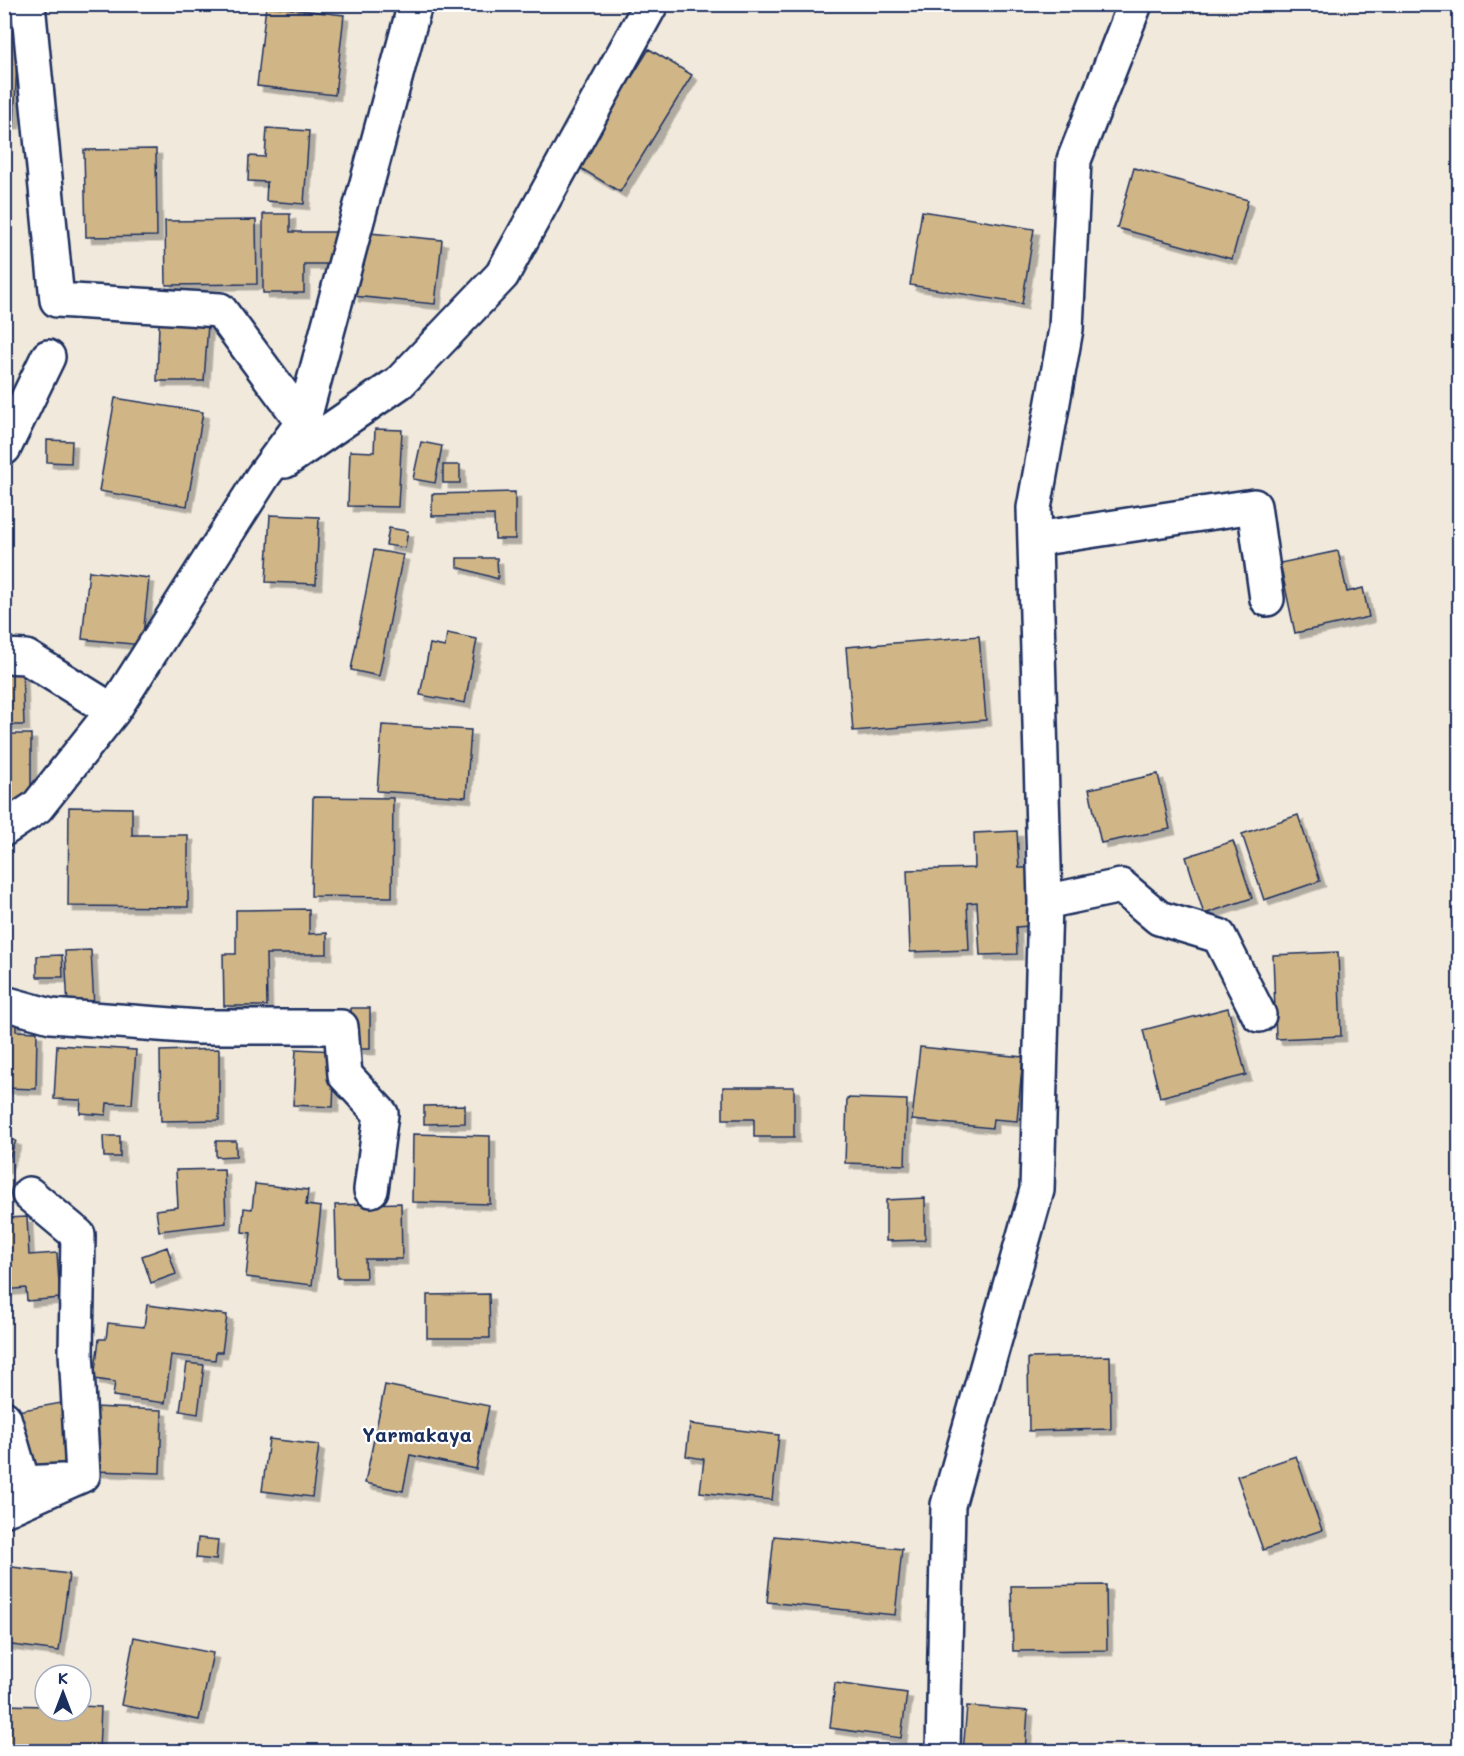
<svg xmlns="http://www.w3.org/2000/svg" width="1464" height="1756" font-family="Mali,sans-serif">
	<style>
		.building { fill: #d0b687; stroke: #1b2f5e; stroke-width: 1.5; filter: url(#shadow) }
		.lines { fill: none; stroke-linecap: round; stroke-linejoin: round }
		.minor-casing { stroke: #1b2f5e; stroke-width: 38 }
		.minor { stroke: #fff; stroke-width: 33 }
		.labels { text-anchor: middle; dominant-baseline: central; stroke-width: 4.5; stroke-linejoin: round; paint-order: stroke }
		.quarter-label { font-size: 20px; font-weight: bold; fill: #1b2f5e; stroke: #fff }
	</style>
	<defs>
		<filter id="shadow"><feDropShadow dx="5.5" dy="5.5" stdDeviation="0" flood-color="#0004"/></filter>
	</defs>
	<rect width="100%" height="100%" fill="#f1e9db"/>
	<filter id="ink" filterUnits="userSpaceOnUse"><feTurbulence type="fractalNoise" baseFrequency=".0167" numOctaves="2"/><feDisplacementMap in="SourceGraphic" scale="12" xChannelSelector="R" yChannelSelector="G"/><feConvolveMatrix kernelMatrix="1 2 1 2 8 2 1 2 1" color-interpolation-filters="sRGB"/></filter>
	<g filter="url(#ink)">
		<path class="building" d="M266 6 344 15 335 95 257 86Z
			M4 16 19 18 14 123H4Z
			M649 49 692 75 620 192 577 166Z
			M267 128 309 131 304 204 266 201 267 182 248 181 249 156 265 157Z
			M156 149 157 236 86 237 84 150Z
			M1134 168 1248 200 1232 259 1117 228Z
			M922 211 1034 229 1022 304 910 285Z
			M263 214H290V232H338V264H304V293H263Z
			M256 220 257 284 166 285 165 221Z
			M359 232 442 240 435 304 353 296Z
			M159 324H208L204 381H157Z
			M115 398 203 412 187 506 99 491Z
			M375 429 402 430 398 507 348 506 350 451 374 452Z
			M47 440 72 441 71 463 47 462Z
			M421 442 442 446 435 483 413 479Z
			M443 465H460V483H443Z
			M515 492V539H495L494 515 432 516V494Z
			M270 515 319 517 316 584 266 582Z
			M389 528 408 531 405 548 386 545Z
			M374 550 403 555 379 676 351 670Z
			M1338 551 1347 592 1363 588 1369 617 1295 633 1280 563Z
			M457 558H497L498 579 457 567Z
			M89 571 149 578 142 645 82 639Z
			M447 633 477 639 465 703 420 695 430 644 445 647Z
			M979 636 986 720 853 731 846 647Z
			M4 667H22L24 725H4Z
			M382 725 471 730 466 797 377 791Z
			M4 734H31V804H4Z
			M1158 774 1170 829 1101 843 1089 789Z
			M313 797 393 798 392 897 311 896Z
			M69 807 132 808V835H188V907L68 906Z
			M1298 815 1320 881 1264 900 1242 834Z
			M1017 831 1019 868H1027L1029 926 1016 927 1017 954 980 955 977 902 967 903 969 950 910 952 907 870 975 868 974 833Z
			M1233 841 1252 898 1204 914 1186 857Z
			M309 909V934L327 933V954H266L267 1006H224L223 954H236V910Z
			M91 950 94 1007 68 1008 65 951Z
			M1338 952 1341 1036 1276 1039 1273 955Z
			M62 955 63 977H37V956Z
			M351 1008H370V1049H351Z
			M1228 1008 1246 1075 1160 1097 1143 1030Z
			M4 1020H16V1031L37 1032 36 1089 4 1088Z
			M57 1045 136 1050 132 1104 107 1103 106 1115 80 1113 81 1100 54 1099Z
			M920 1047 1023 1057 1017 1121 993 1119 992 1128 912 1120Z
			M219 1049V1120L161 1121 160 1051Z
			M296 1049 335 1051 333 1107 293 1105Z
			M723 1087H794V1137H754V1119H723Z
			M847 1098 907 1100 905 1165 845 1163Z
			M465 1105V1123L424 1124V1106Z
			M413 1134 490 1136V1204L412 1202Z
			M4 1136 16 1141 5 1168H4Z
			M103 1136H120V1157H104Z
			M216 1141H236V1156L216 1157Z
			M224 1169 226 1223 159 1231 156 1210 178 1207 176 1170Z
			M255 1184 308 1190 306 1205 321 1207 312 1285 246 1277 251 1233 242 1232 244 1208 252 1209Z
			M925 1198V1240L886 1241V1200Z
			M401 1203 402 1259H365L366 1278H337L335 1205Z
			M27 1217 29 1255 57 1253 60 1298 27 1301 26 1288 4 1290V1218Z
			M167 1247 176 1274 151 1283 142 1256Z
			M489 1294 490 1338H427V1295Z
			M147 1305 227 1315 222 1352H216L215 1360 171 1355 165 1403 113 1396 115 1382 94 1379 99 1339H106L108 1323 144 1327Z
			M1110 1356 1111 1429 1029 1431 1028 1358Z
			M187 1363 204 1365 198 1414 180 1411Z
			M385 1385 489 1406 476 1469 410 1455 403 1491 365 1483Z
			M61 1403 72 1461 28 1469 17 1411Z
			M93 1407 162 1410 160 1473 92 1471Z
			M690 1424 779 1435 772 1500 700 1492 704 1459 686 1456Z
			M269 1439 319 1445 312 1497 262 1491Z
			M1296 1456 1322 1530 1263 1550 1237 1476Z
			M774 1536 902 1549 895 1615 767 1602Z
			M198 1538 218 1540 216 1560 196 1558Z
			M4 1566 69 1574 59 1651 4 1644Z
			M1106 1585 1107 1650 1013 1651 1011 1586Z
			M134 1637 213 1653 199 1720 121 1705Z
			M835 1683 907 1693 901 1738 830 1728Z
			M4 1705 45 1706V1711H81V1706L101 1707 99 1752H4Z
			M967 1706 1028 1711 1025 1752H963Z"/>
		<g class="lines">
			<defs>
				<path id="minor" d="M28 4 57 300 220 310 303 422
					M4 448 48 357
					M285 461 400 382 502 275 651 4
					M1036 539 1254 506 1267 599
					M4 656 26 657 113 711
					M4 829 37 807 113 711 263 476 303 422 415 4
					M1045 902 1121 886 1159 918 1219 936 1259 1015
					M4 1003 51 1016 199 1027H341L345 1075 381 1114 371 1190
					M4 1418 23 1483 62 1481
					M4 1510 83 1475 76 1352 78 1235 29 1194
					M943 1752 948 1505 1037 1190 1045 902 1034 508 1066 329 1074 160 1135 4"/>
			</defs>
			<use href="#minor" class="minor-casing"/>
			<use href="#minor" class="minor"/>
		</g>
	</g>
	<g class="labels">
		<g class="quarter-label">
			<text x="417" y="1434">Yarmakaya</text>
		</g>
	</g>
	<rect width="1464" height="1756" fill="none" stroke="#fff" stroke-width="24"/>
	<rect x="12" y="12" width="1440" height="1732" fill="none" stroke="#1b2f5e" stroke-width="2" filter="url(#ink)"/>
	<g transform="translate(63 1693)"><circle r="28" fill="#ffffff" stroke="#a4acbf" stroke-width="1.5"/>
	<path d="M0-4.5L10 22L0 15L-10 22Z" fill="#1b2f5e"/>
	<text y="-9" font-size="16" font-weight="bold" text-anchor="middle" fill="#1b2f5e">K</text>
	</g>
</svg>
